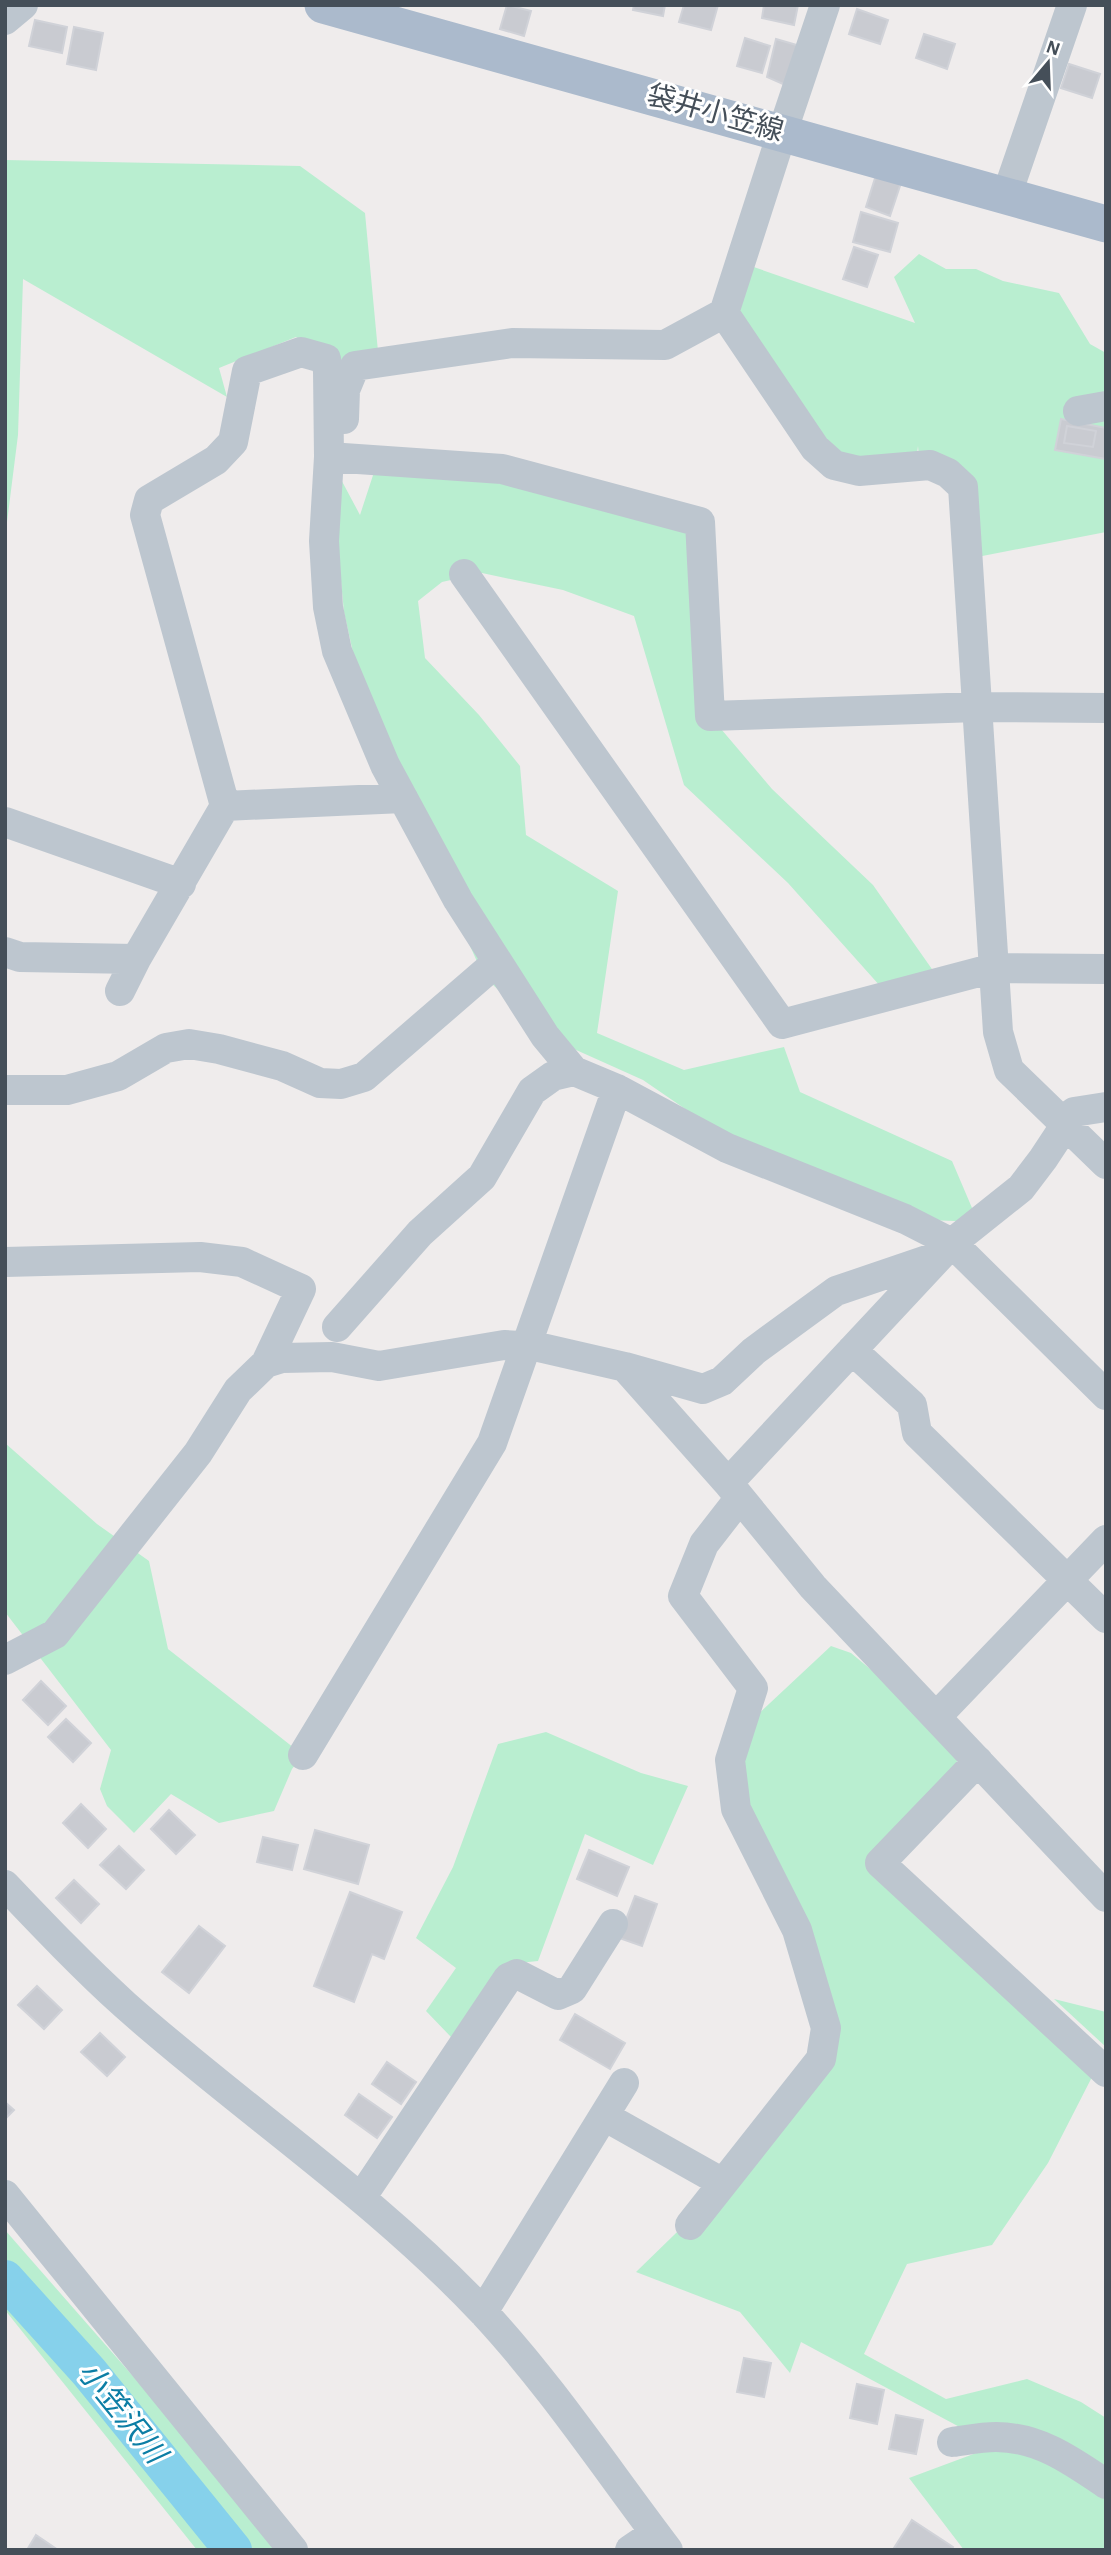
<svg xmlns="http://www.w3.org/2000/svg" width="1111" height="2555" font-family="'Alegreya Sans','Noto Sans JP',sans-serif">
	<style>
		.green { fill: #b9eed0 }
		.lines { fill: none; stroke-linecap: round; stroke-linejoin: round }
		.river { stroke: #86d1eb; stroke-width: 38 }
		.building { fill: #c9cbd1; stroke: #d0d2d8; stroke-width: 2 }
		.minor { stroke: #bdc6cf; stroke-width: 30 }
		.major { stroke: #abbacc; stroke-width: 37 }
		.labels { text-anchor: middle; dominant-baseline: central; stroke-width: 6; stroke-linejoin: round; paint-order: stroke }
		.street-label { font-size: 28px; fill: #454f59; stroke: #fff }
		.water-label { font-size: 30px; font-style: italic; fill: #0c7ea5; stroke: #fff }
	</style>
	<rect width="100%" height="100%" fill="#efecec"/>
	<path class="green" d="M5 160 300 166 365 213 379 362 326 359 296 337 219 368 227 397 23 279 18 435 5 538Z
		M919 254 946 269H976L1003 281 1059 293 1090 344 1106 353V532L967 559 963 487 920 466 918 446 916 460 864 471 815 448 724 313 745 264 915 323 894 277Z
		M329 457 360 515 378 460 700 522 710 716 772 789 873 885 941 982 889 996 788 883 684 785 634 616 563 590 482 573 442 582 418 601 425 658 479 715 520 766 526 835 618 891 597 1033 684 1070 784 1047 800 1092 952 1161 978 1222 905 1219 764 1163 643 1080 545 1036 483 975 414 820 370 729 344 612Z
		M5 1443 97 1524 149 1561 168 1649 303 1755 292 1769 274 1811 219 1823 171 1794 134 1833 107 1806 100 1789 111 1750 5 1612Z
		M831 1646 851 1653 966 1749 891 1853 1092 2077 1048 2163 992 2245 907 2264 864 2354 946 2399 1027 2379 1081 2402 1106 2418V2550H964L909 2478 995 2446 801 2342 790 2373 740 2312 636 2272 712 2198 826 2028 736 1809 739 1732Z
		M546 1732 641 1773 688 1786 653 1865 585 1834 538 1961 509 1964 451 2037 426 2011 456 1968 416 1938 453 1867 498 1744Z
		M1054 1999 1106 2012V2047Z
		M5 2230 285 2550H197L5 2310Z"/>
	<g class="lines">
		<path class="river" d="M5 2279 89 2372 233 2550"/>
	</g>
	<path class="building" d="M507 5 531 11 524 36 500 29Z
		M634 5H665L663 16 633 10Z
		M684 5H718L711 30 679 22Z
		M764 5H798L794 25 762 18Z
		M857 9 888 20 880 44 849 34Z
		M35 20 67 27 62 53 29 46Z
		M74 27 103 33 96 70 67 64Z
		M924 34 955 44 947 69 916 58Z
		M745 38 770 46 762 73 737 66Z
		M776 39 800 46 790 87 767 77Z
		M1069 64 1100 74 1092 98 1061 88Z
		M876 175 901 183 890 216 866 207Z
		M861 212 898 223 890 252 853 242Z
		M854 247 878 255 867 287 843 279Z
		M1061 419 1106 428V459L1055 450Z
		M1067 426 1096 431 1093 447 1064 443Z
		M41 1681 66 1706 48 1725 23 1700Z
		M66 1719 91 1743 73 1762 48 1737Z
		M81 1804 106 1829 88 1848 63 1823Z
		M169 1810 195 1835 176 1854 151 1829Z
		M315 1830 369 1845 358 1884 304 1869Z
		M263 1837 298 1845 292 1870 257 1862Z
		M119 1846 144 1870 126 1889 100 1865Z
		M589 1850 629 1867 617 1896 577 1879Z
		M74 1880 99 1904 81 1923 56 1898Z
		M350 1892 402 1912 384 1959 372 1954 354 2002 314 1986Z
		M635 1896 657 1904 642 1946 619 1938Z
		M199 1926 225 1946 189 1993 162 1972Z
		M37 1986 62 2010 44 2029 18 2005Z
		M575 2014 625 2043 610 2069 560 2040Z
		M100 2033 125 2057 107 2076 81 2052Z
		M387 2062 416 2082 401 2104 372 2084Z
		M359 2094 392 2117 377 2138 345 2115Z
		M5 2102 14 2110 5 2119Z
		M744 2358 771 2363 764 2397 737 2392Z
		M857 2384 884 2390 877 2424 850 2418Z
		M896 2415 923 2420 916 2454 889 2449Z
		M912 2520 953 2547 951 2550H897L894 2548Z
		M36 2535 58 2550H27Z"/>
	<g class="lines">
		<path class="minor" d="M825 5 782 133 724 313 815 448 834 465 859 471 930 465 948 473 963 487 998 1032 1009 1070 1106 1164
			M5 20 23 5
			M1006 197 1072 5
			M1078 411 1106 406
			M344 419 345 390 355 366 512 343 665 345 724 313
			M329 457 502 469 700 522 710 716 977 707 1106 708
			M464 574 782 1024 994 968 1106 969
			M225 806 145 515 149 500 216 460 233 442 247 371 301 352 326 359 328 371 329 457 324 541 328 607 337 651 385 765 458 900 545 1036 574 1071 617 1089 727 1148 905 1219 952 1243 1106 1395
			M5 822 181 884
			M5 952 20 957 136 959
			M120 991 136 959 225 806 403 798
			M5 1090H67L118 1076 166 1048 189 1044 219 1049 282 1066 320 1083 341 1084 364 1077 497 962
			M5 1262 200 1257 242 1262 301 1289 266 1363
			M337 1327 420 1233 482 1177 532 1091 553 1076 574 1071
			M852 1350 912 1405 917 1433 1106 1618
			M625 1367 703 1389 722 1381 754 1351 836 1291 936 1257
			M728 1483 952 1243 1021 1188 1043 1159 1074 1112 1106 1107
			M5 1660 55 1634 198 1453 238 1390 266 1363 282 1358 332 1357 379 1366 504 1345 538 1347 625 1367 728 1483 813 1587 1106 1897
			M936 1717 1106 1540
			M303 1755 492 1443 617 1089
			M978 1761 880 1863 1106 2072
			M5 1885C44 1926 83 1967 125 2005 242 2109 375 2197 483 2312 551 2385 607 2470 668 2550
			M604 2116 723 2183
			M5 2195 293 2550
			M361 2198 508 1978 517 1974 558 1995 572 1989 613 1924
			M690 2225 821 2059 826 2028 797 1930 736 1809 730 1760 753 1688 683 1596 704 1544 739 1499
			M483 2312 624 2083
			M952 2442C967 2440 982 2437 996 2437 1039 2437 1072 2461 1106 2484
			M630 2550 655 2533"/>
		<path class="major" d="M323 5 1106 224"/>
	</g>
	<g class="labels">
		<g class="street-label">
			<text transform="translate(715 114) rotate(16)">袋井小笠線</text>
		</g>
		<g class="water-label">
			<text transform="translate(121 2413) rotate(51)">小笠沢川</text>
		</g>
	</g>
	<rect width="1111" height="2555" fill="none" stroke="#454f59" stroke-width="14"/>
	<g transform="translate(1048 63) rotate(19)" stroke="#ffffff" stroke-width="5" paint-order="stroke">
	<path d="M0-5L12 26L0 18L-12 26Z" fill="#454f59"/>
	<text y="-10" font-size="19" font-weight="bold" text-anchor="middle" fill="#454f59">N</text>
	</g>
</svg>
